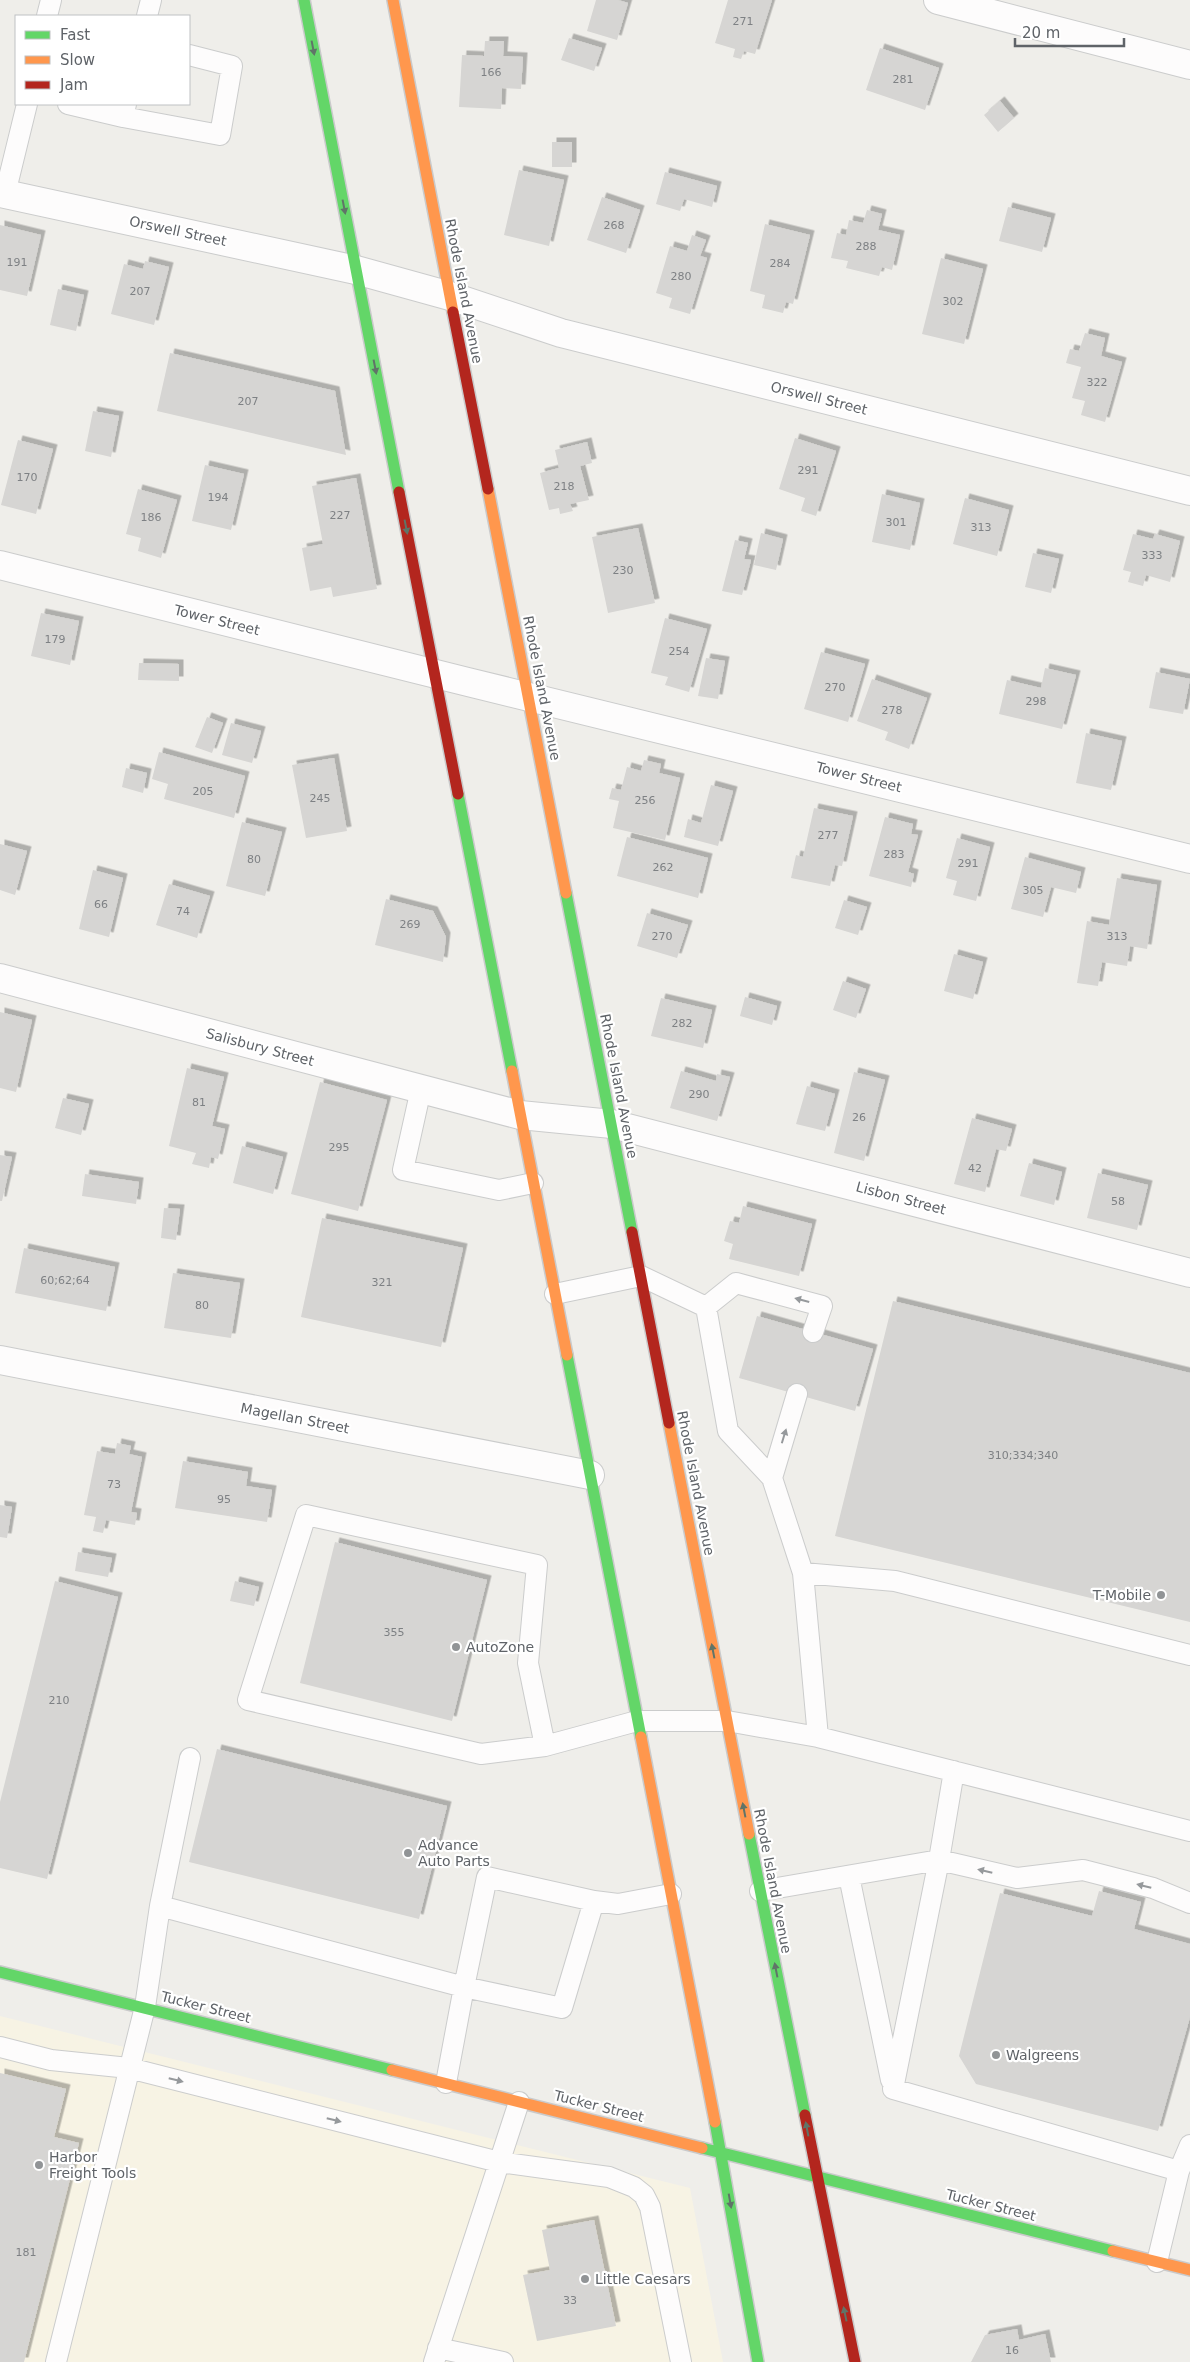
<svg xmlns="http://www.w3.org/2000/svg" width="1190" height="2362" font-family="'DejaVu Sans',sans-serif">
	<style>
		.commercial { fill: #f7f3e4 }
		.building { fill: #d6d5d3; filter: url(#shadow) }
		.lines { fill: none; stroke-linecap: round; stroke-linejoin: round }
		.lane-casing { stroke: #cbcccc; stroke-width: 22 }
		.street-casing { stroke: #cbcccc; stroke-width: 30 }
		.fast-casing { stroke: #cacacb; stroke-width: 14 }
		.slow-casing { stroke: #cacacb; stroke-width: 14 }
		.jam-casing { stroke: #cacacb; stroke-width: 14 }
		.lane { stroke: #fdfcfc; stroke-width: 20 }
		.street { stroke: #fdfcfc; stroke-width: 28 }
		.fast { stroke: #63d668; stroke-width: 11 }
		.slow { stroke: #ff974d; stroke-width: 11 }
		.jam { stroke: #b3261e; stroke-width: 11 }
		.oneway { fill: #607468 }
		.oneway2 { fill: #96999c }
		.poi-dot { fill: #919496; stroke: #fff; stroke-width: 2 }
		.labels { text-anchor: middle; dominant-baseline: central; stroke-width: 4.5; stroke-linejoin: round; paint-order: stroke }
		.number-label { font-size: 11px; fill: #7e8184 }
		.street-label { font-size: 14px; fill: #5f6368; stroke: #fff }
		.poi-label { font-size: 14px; fill: #5f6368; stroke: #fff; text-anchor: start }
	</style>
	<defs>
		<filter id="shadow"><feDropShadow dx="4.5" dy="-4.5" stdDeviation="0" flood-color="#0004"/></filter>
	</defs>
	<rect width="100%" height="100%" fill="#efeeea"/>
	<path class="commercial" d="M0 2016 690 2188 723 2362H0Z"/>
	<path class="building" d="M596 0H618L628 3 617 40 587 31Z
		M728 0H772L755 54 744 51 741 59 733 57 735 49 715 43Z
		M569 38 602 48 594 71 561 60Z
		M485 41H504L503 56 523 57 521 89 502 88 501 109 459 107 462 55 484 56Z
		M880 48 939 68 925 110 866 90Z
		M1000 101 1014 118 998 132 984 115Z
		M552 142H572V167H552Z
		M519 170 564 180 549 246 504 235Z
		M665 172 717 186 712 207 684 199 680 211 656 204Z
		M602 197 640 210 626 253 587 240Z
		M1008 207 1051 218 1042 252 999 241Z
		M867 210 882 214 878 230 900 235 892 270 882 267 879 276 846 268 848 261 831 258 837 233 846 235 849 220 863 223Z
		M765 224 810 235 793 304 786 302 783 313 762 308 765 295 750 291Z
		M0 225 41 235 27 296 0 290Z
		M692 235 706 240 700 256 707 258 690 314 669 308 672 298 656 293 670 246 687 251Z
		M941 258 983 269 964 344 922 334Z
		M145 261 169 267 154 325 111 314 124 264 143 269Z
		M58 289 84 295 76 331 50 325Z
		M1085 333 1105 338 1101 356 1122 362 1105 422 1081 415 1085 401 1072 398 1081 367 1066 363 1070 349 1079 351Z
		M170 353 335 391 346 455 157 411Z
		M93 411 119 416 111 457 85 451Z
		M795 438 836 451 816 516 801 511 805 498 779 489Z
		M18 440 53 449 36 514 1 505Z
		M587 442 592 463 580 466 589 500 570 504 573 511 560 514 559 508 549 510 540 473 559 468 555 450Z
		M205 465 244 474 231 530 192 521Z
		M356 478 377 589 333 597 331 587 310 591 302 548 323 544 312 486Z
		M138 489 177 500 161 558 138 551 141 538 126 534Z
		M882 494 920 503 910 550 872 542Z
		M965 498 1009 510 997 556 953 544Z
		M638 528 655 603 608 613 592 537Z
		M761 533 783 539 776 570 754 565Z
		M1133 534 1153 539 1155 534 1180 541 1170 582 1146 575 1143 586 1128 582 1131 572 1123 570Z
		M735 540 748 543 744 559 751 560 742 595 722 591Z
		M1033 553 1059 559 1051 593 1025 587Z
		M41 613 79 621 70 665 31 656Z
		M665 618 707 629 689 692 665 685 668 677 651 673Z
		M821 652 865 664 848 722 804 709Z
		M706 658 725 661 718 699 698 696Z
		M139 663 179 664V681L138 680Z
		M1045 668 1076 675 1062 729 999 714 1007 680 1041 688Z
		M1156 672 1190 679 1183 714 1149 708Z
		M872 679 927 698 909 749 885 740 888 732 857 721Z
		M207 717 223 723 212 753 195 747Z
		M231 723 261 731 252 763 222 755Z
		M1086 733 1122 741 1111 790 1076 783Z
		M159 752 245 776 234 818 164 799 168 784 152 779Z
		M334 758 347 831 306 838 292 765Z
		M644 760 661 764 659 773 680 778 665 840 613 828 619 801 609 799 612 788 621 790 627 767 641 771Z
		M126 768 147 773 143 793 122 787Z
		M711 785 733 791 718 846 684 837 688 819 701 823Z
		M814 808 853 816 842 866 835 865 830 886 791 878 796 855 803 857Z
		M885 817 913 824 911 834 918 835 908 872 914 874 911 887 869 876Z
		M242 822 282 832 265 896 226 886Z
		M627 837 708 858 698 898 617 876Z
		M957 838 990 847 976 901 953 895 957 881 946 878Z
		M0 844 27 851 15 895 0 890Z
		M1025 857 1081 872 1076 893 1051 887 1043 917 1011 909Z
		M93 870 123 878 109 937 79 929Z
		M1117 878 1157 885 1147 949 1130 946 1127 966 1102 962 1098 986 1077 983 1087 921 1109 925Z
		M169 884 210 896 197 938 156 925Z
		M386 899 433 911 446 937 443 962 375 945Z
		M844 900 867 907 858 935 835 928Z
		M647 913 688 925 677 958 637 946Z
		M954 954 983 962 973 999 944 991Z
		M843 981 866 989 856 1018 833 1010Z
		M745 997 777 1006 772 1025 740 1016Z
		M661 998 712 1010 703 1048 651 1036Z
		M0 1012 32 1020 16 1092 0 1088Z
		M187 1068 224 1077 212 1126 225 1129 218 1159 211 1157 209 1168 192 1164 196 1153 169 1146Z
		M681 1071 716 1081 717 1074 730 1077 717 1121 670 1108Z
		M854 1072 885 1080 864 1161 834 1153Z
		M320 1082 387 1100 358 1211 291 1194Z
		M807 1086 835 1094 825 1131 796 1124Z
		M63 1098 89 1104 81 1135 55 1128Z
		M972 1118 1012 1129 1006 1151 996 1149 985 1192 954 1184Z
		M242 1146 283 1157 273 1194 233 1183Z
		M0 1155 12 1157 2 1201H0Z
		M1029 1163 1062 1172 1054 1205 1020 1196Z
		M1098 1173 1148 1185 1137 1230 1087 1218Z
		M85 1174 139 1182 136 1204 82 1196Z
		M743 1206 812 1224 799 1276 729 1259 733 1244 724 1241 730 1221 739 1223Z
		M164 1208 180 1209 176 1240 161 1238Z
		M322 1218 463 1248 441 1347 301 1317Z
		M24 1248 115 1267 106 1311 15 1293Z
		M173 1273 240 1283 231 1338 164 1328Z
		M893 1301 1190 1373V1622L835 1536Z
		M757 1316 873 1349 855 1411 739 1378Z
		M117 1443 131 1446 129 1454 142 1457 131 1512 137 1513 135 1525 106 1520 103 1533 93 1531 96 1517 84 1515 97 1451 115 1454Z
		M183 1461 248 1472 246 1486 272 1490 267 1522 175 1508Z
		M0 1505 12 1507 7 1538 0 1537Z
		M335 1542 487 1580 452 1721 300 1683Z
		M78 1552 112 1558 108 1577 75 1571Z
		M55 1581 118 1597 47 1879 0 1868V1802Z
		M235 1581 259 1587 254 1606 230 1601Z
		M217 1749 447 1806 419 1919 189 1862Z
		M1099 1891 1141 1902 1134 1929 1190 1944V2017L1158 2131 976 2084 959 2056 1000 1893 1092 1916Z
		M0 2073 66 2089 54 2137 79 2143 24 2362H0Z
		M594 2220 616 2326 537 2341 523 2275 550 2270 542 2230Z
		M1017 2329 1019 2340 1045 2334 1051 2362H971L985 2335Z"/>
	<g class="lines">
		<defs>
			<path id="lane" d="M47 16 51 0
				M147 16 151 0
				M68 104 123 117 126 104
				M123 117 220 135 232 66 189 55
				M5 194 27 104
				M421 1089 403 1170 499 1190 533 1183
				M555 1294 641 1276 706 1307 728 1431 772 1478 803 1573 818 1737
				M706 1307 736 1283 822 1306 813 1332
				M772 1478 797 1394
				M803 1573 895 1581 1190 1655
				M545 1746 528 1663 537 1565 306 1515 248 1700 481 1754 545 1746 637 1721H727L818 1737 1190 1831
				M954 1771 939 1860 1017 1878 1083 1870 1153 1888 1190 1903
				M849 1876 891 2080
				M760 1891 939 1860 893 2089 1179 2171 1157 2262
				M160 1906 190 1758
				M0 2047 51 2060 129 2068 499 2162 609 2177 634 2187 644 2195 650 2207 681 2362
				M446 2083 464 1987 562 2008 594 1901 618 1904 671 1894
				M1179 2171 1190 2145
				M438 2348 503 2362
				M56 2362 145 2007 160 1906 464 1987 487 1877 594 1901
				M434 2362 519 2102"/>
			<path id="street" d="M938 0 1190 65
				M0 193 356 270 450 296 561 333 1190 491
				M0 565C396 666 793 761 1190 859
				M0 978 520 1115 612 1124 1190 1273
				M0 1360 590 1475"/>
			<path id="fast" d="M304 0 399 492
				M458 794 512 1071
				M566 893 632 1232
				M567 1355 641 1737
				M749 1834 805 2115
				M0 1972 392 2070
				M715 2122 758 2362
				M702 2148 1113 2251"/>
			<path id="slow" d="M393 0 453 312
				M488 489 566 893
				M512 1071 567 1355
				M669 1423 749 1834
				M641 1737 715 2122
				M392 2070 702 2148
				M1113 2251 1190 2270"/>
			<path id="jam" d="M453 312 488 489
				M399 492 458 794
				M632 1232 669 1423
				M805 2115 855 2362"/>
		</defs>
		<use href="#lane" class="lane-casing"/>
		<use href="#street" class="street-casing"/>
		<use href="#fast" class="fast-casing"/>
		<use href="#slow" class="slow-casing"/>
		<use href="#jam" class="jam-casing"/>
		<use href="#lane" class="lane"/>
		<use href="#street" class="street"/>
		<use href="#fast" class="fast"/>
		<use href="#slow" class="slow"/>
		<use href="#jam" class="jam"/>
	</g>
	<defs><path id="oneway-solid" d="M-6-.8H1V-3.2L6.5 0L1 3.2V.8H-6Z" transform="scale(1.25)"/></defs>
	<g class="oneway">
		<use href="#oneway-solid" transform="translate(313 48) rotate(79)"/>
		<use href="#oneway-solid" transform="translate(344 207) rotate(79)"/>
		<use href="#oneway-solid" transform="translate(375 367) rotate(79)"/>
		<use href="#oneway-solid" transform="translate(406 527) rotate(79)"/>
		<use href="#oneway-solid" transform="translate(713 1651) rotate(-101)"/>
		<use href="#oneway-solid" transform="translate(744 1810) rotate(-101)"/>
		<use href="#oneway-solid" transform="translate(776 1970) rotate(-101)"/>
		<use href="#oneway-solid" transform="translate(807 2129) rotate(-101)"/>
		<use href="#oneway-solid" transform="translate(730 2201) rotate(80)"/>
		<use href="#oneway-solid" transform="translate(845 2314) rotate(-102)"/>
	</g>
	<g class="oneway2">
		<use href="#oneway-solid" transform="translate(802 1300) rotate(-165)"/>
		<use href="#oneway-solid" transform="translate(784 1436) rotate(-73)"/>
		<use href="#oneway-solid" transform="translate(985 1871) rotate(-167)"/>
		<use href="#oneway-solid" transform="translate(1144 1886) rotate(-166)"/>
		<use href="#oneway-solid" transform="translate(176 2080) rotate(14)"/>
		<use href="#oneway-solid" transform="translate(334 2120) rotate(14)"/>
	</g>
	<g class="poi-dot">
		<circle cx="1161" cy="1595" r="5"/>
		<circle cx="456" cy="1647" r="5"/>
		<circle cx="408" cy="1853" r="5"/>
		<circle cx="996" cy="2055" r="5"/>
		<circle cx="39" cy="2165" r="5"/>
		<circle cx="585" cy="2279" r="5"/>
	</g>
	<g class="labels">
		<g class="number-label">
			<text x="743" y="21">271</text>
			<text x="491" y="72">166</text>
			<text x="903" y="79">281</text>
			<text x="614" y="225">268</text>
			<text x="866" y="246">288</text>
			<text x="17" y="262">191</text>
			<text x="780" y="263">284</text>
			<text x="681" y="276">280</text>
			<text x="140" y="291">207</text>
			<text x="953" y="301">302</text>
			<text x="1097" y="382">322</text>
			<text x="248" y="401">207</text>
			<text x="808" y="470">291</text>
			<text x="27" y="477">170</text>
			<text x="564" y="486">218</text>
			<text x="218" y="497">194</text>
			<text x="340" y="515">227</text>
			<text x="151" y="517">186</text>
			<text x="896" y="522">301</text>
			<text x="981" y="527">313</text>
			<text x="1152" y="555">333</text>
			<text x="623" y="570">230</text>
			<text x="55" y="639">179</text>
			<text x="679" y="651">254</text>
			<text x="835" y="687">270</text>
			<text x="1036" y="701">298</text>
			<text x="892" y="710">278</text>
			<text x="203" y="791">205</text>
			<text x="320" y="798">245</text>
			<text x="645" y="800">256</text>
			<text x="828" y="835">277</text>
			<text x="894" y="854">283</text>
			<text x="254" y="859">80</text>
			<text x="968" y="863">291</text>
			<text x="663" y="867">262</text>
			<text x="1033" y="890">305</text>
			<text x="101" y="904">66</text>
			<text x="183" y="911">74</text>
			<text x="410" y="924">269</text>
			<text x="662" y="936">270</text>
			<text x="1117" y="936">313</text>
			<text x="682" y="1023">282</text>
			<text x="699" y="1094">290</text>
			<text x="199" y="1102">81</text>
			<text x="859" y="1117">26</text>
			<text x="339" y="1147">295</text>
			<text x="975" y="1168">42</text>
			<text x="1118" y="1201">58</text>
			<text x="65" y="1280">60;62;64</text>
			<text x="382" y="1282">321</text>
			<text x="202" y="1305">80</text>
			<text x="1023" y="1455">310;334;340</text>
			<text x="114" y="1484">73</text>
			<text x="224" y="1499">95</text>
			<text x="394" y="1632">355</text>
			<text x="59" y="1700">210</text>
			<text x="26" y="2252">181</text>
			<text x="570" y="2300">33</text>
			<text x="1012" y="2350">16</text>
		</g>
		<g class="street-label">
			<text transform="translate(178 231) rotate(12)">Orswell Street</text>
			<text transform="translate(464 291) rotate(79)">Rhode Island Avenue</text>
			<text transform="translate(819 398) rotate(14)">Orswell Street</text>
			<text transform="translate(217 620) rotate(14)">Tower Street</text>
			<text transform="translate(542 688) rotate(79)">Rhode Island Avenue</text>
			<text transform="translate(859 777) rotate(14)">Tower Street</text>
			<text transform="translate(260 1047) rotate(15)">Salisbury Street</text>
			<text transform="translate(619 1086) rotate(79)">Rhode Island Avenue</text>
			<text transform="translate(901 1198) rotate(15)">Lisbon Street</text>
			<text transform="translate(295 1418) rotate(11)">Magellan Street</text>
			<text transform="translate(696 1483) rotate(79)">Rhode Island Avenue</text>
			<text transform="translate(773 1881) rotate(79)">Rhode Island Avenue</text>
			<text transform="translate(206 2007) rotate(14)">Tucker Street</text>
			<text transform="translate(599 2106) rotate(14)">Tucker Street</text>
			<text transform="translate(991 2205) rotate(14)">Tucker Street</text>
		</g>
		<g class="poi-label">
			<text x="1151" y="1595" text-anchor="end">T-Mobile</text>
			<text x="466" y="1647">AutoZone</text>
			<text x="418" y="1845">Advance<tspan x="418" dy="16">Auto Parts</tspan></text>
			<text x="1006" y="2055">Walgreens</text>
			<text x="49" y="2157">Harbor<tspan x="49" dy="16">Freight Tools</tspan></text>
			<text x="595" y="2279">Little Caesars</text>
		</g>
	</g>
	<rect x="15" y="15" width="175" height="90" fill="#ffffff" stroke="#bfc1c3"/>
	<rect x="25" y="31" width="25" height="8" fill="#63d668" stroke="#bfc1c3"/>
	<text x="60" y="40" font-size="15" fill="#5f6368">Fast</text>
	<rect x="25" y="56" width="25" height="8" fill="#ff974d" stroke="#bfc1c3"/>
	<text x="60" y="65" font-size="15" fill="#5f6368">Slow</text>
	<rect x="25" y="81" width="25" height="8" fill="#b3261e" stroke="#bfc1c3"/>
	<text x="60" y="90" font-size="15" fill="#5f6368">Jam</text>
	<path d="M1015 38v8h109v-8" fill="none" stroke="#5f6368" stroke-width="2.5"/>
	<text x="1022" y="38" font-size="15" fill="#5f6368" stroke="#ffffff" stroke-width="4" paint-order="stroke">20 m</text>
</svg>
